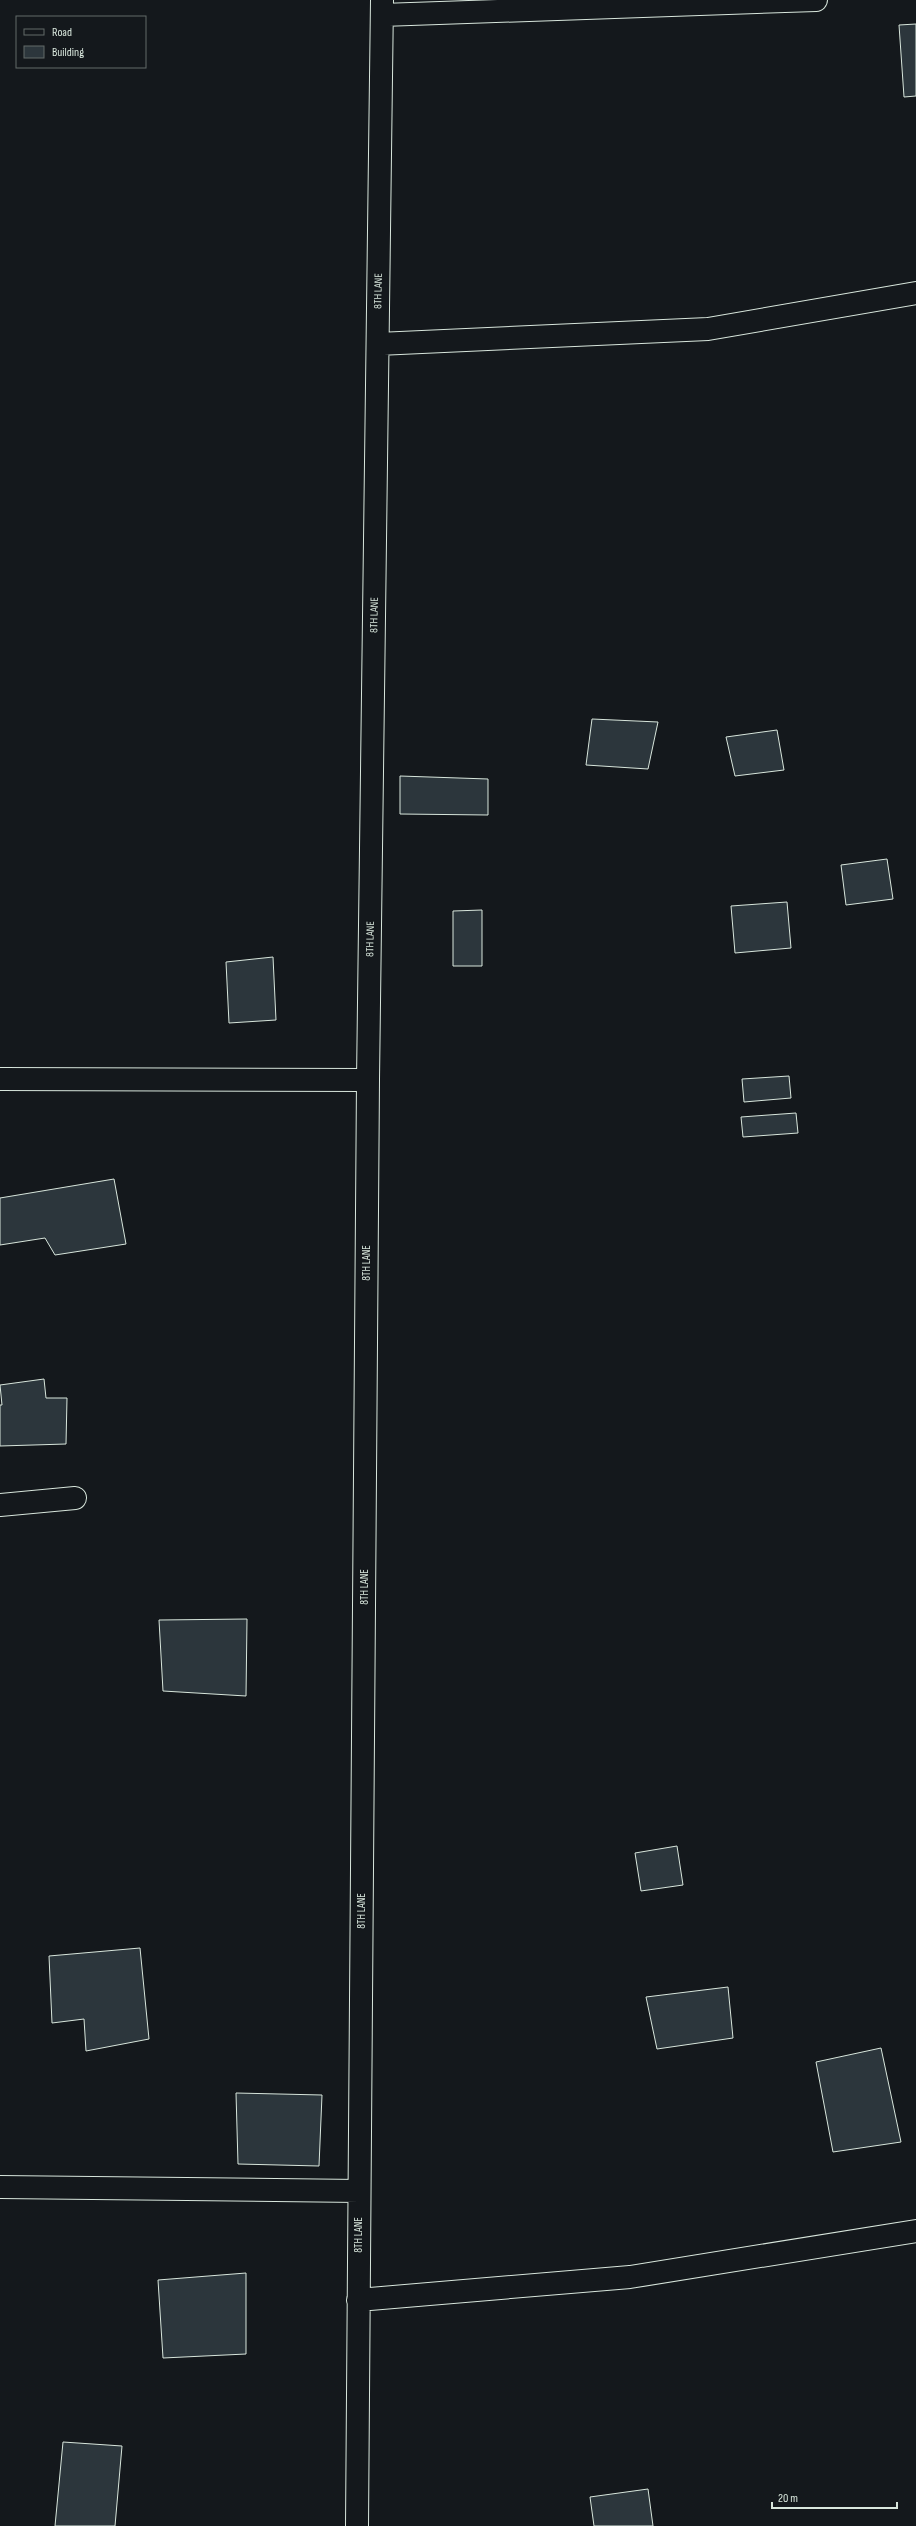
<svg xmlns="http://www.w3.org/2000/svg" width="916" height="2526" font-family="'Sofia Sans Condensed',sans-serif">
	<style>
		.building { fill: #2c363c; stroke: #d8e6dc }
		.lines { fill: none; stroke-linecap: round; stroke-linejoin: round }
		.minor-casing { stroke: #d8e6dc; stroke-width: 24 }
		.minor { stroke: #14181c; stroke-width: 22 }
		.labels { text-anchor: middle; dominant-baseline: central; stroke-width: 3; stroke-linejoin: round; paint-order: stroke }
		.street-label { font-size: 11px; fill: #d8e6dc; stroke: #14181c }
	</style>
	<rect width="100%" height="100%" fill="#14181c"/>
	<path class="building" d="M916 24V96L904 97 899 25Z
		M592 719 658 722 648 769 586 765Z
		M777 730 784 770 735 776 726 737Z
		M400 776 488 779V815L400 814Z
		M887 859 893 899 846 905 841 865Z
		M787 902 791 948 735 953 731 906Z
		M482 910V966H453V911Z
		M273 957 276 1020 229 1023 226 962Z
		M789 1076 791 1098 744 1102 742 1079Z
		M796 1113 798 1133 743 1137 741 1117Z
		M114 1179 126 1244 55 1255 45 1238 0 1245V1198Z
		M44 1379 46 1398H67L66 1444 0 1446V1405H2L0 1385Z
		M247 1619 246 1696 163 1691 159 1620Z
		M677 1846 683 1885 641 1891 635 1853Z
		M140 1948 149 2039 86 2051 84 2019 52 2023 49 1956Z
		M728 1987 733 2038 657 2049 646 1997Z
		M881 2048 901 2142 833 2152 816 2062Z
		M236 2093 322 2095 319 2166 238 2164Z
		M246 2273V2354L163 2358 158 2280Z
		M63 2442 122 2446 115 2526H55Z
		M648 2489 653 2526H594L590 2497Z"/>
	<g class="lines">
		<defs>
			<path id="minor" d="M382 15 816 0
				M378 344 708 329 916 293
				M0 1079 368 1080
				M0 1505 75 1498
				M0 2187 359 2191
				M358 2300 630 2277 916 2231
				M357 2526 368 1080 382 0"/>
		</defs>
		<use href="#minor" class="minor-casing"/>
		<use href="#minor" class="minor"/>
	</g>
	<g class="labels">
		<g class="street-label">
			<text transform="translate(378 291) rotate(-89)">8TH LANE</text>
			<text transform="translate(374 615) rotate(-89)">8TH LANE</text>
			<text transform="translate(370 939) rotate(-89)">8TH LANE</text>
			<text transform="translate(366 1263) rotate(-90)">8TH LANE</text>
			<text transform="translate(364 1587) rotate(-90)">8TH LANE</text>
			<text transform="translate(361 1911) rotate(-90)">8TH LANE</text>
			<text transform="translate(358 2235) rotate(-90)">8TH LANE</text>
		</g>
	</g>
	<rect x="16" y="16" width="130" height="52" fill="#14181c" stroke="#626a69"/>
	<rect x="24" y="29" width="20" height="6" fill="#14181c" stroke="#626a69"/>
	<text x="52" y="36" font-size="12" fill="#d8e6dc">Road</text>
	<rect x="24" y="46" width="20" height="12" fill="#2c363c" stroke="#626a69"/>
	<text x="52" y="56" font-size="12" fill="#d8e6dc">Building</text>
	<path d="M772 2502v6h125v-6" fill="none" stroke="#d8e6dc" stroke-width="2"/>
	<text x="778" y="2502" font-size="12" fill="#d8e6dc" stroke="#14181c" stroke-width="3" paint-order="stroke">20 m</text>
</svg>
